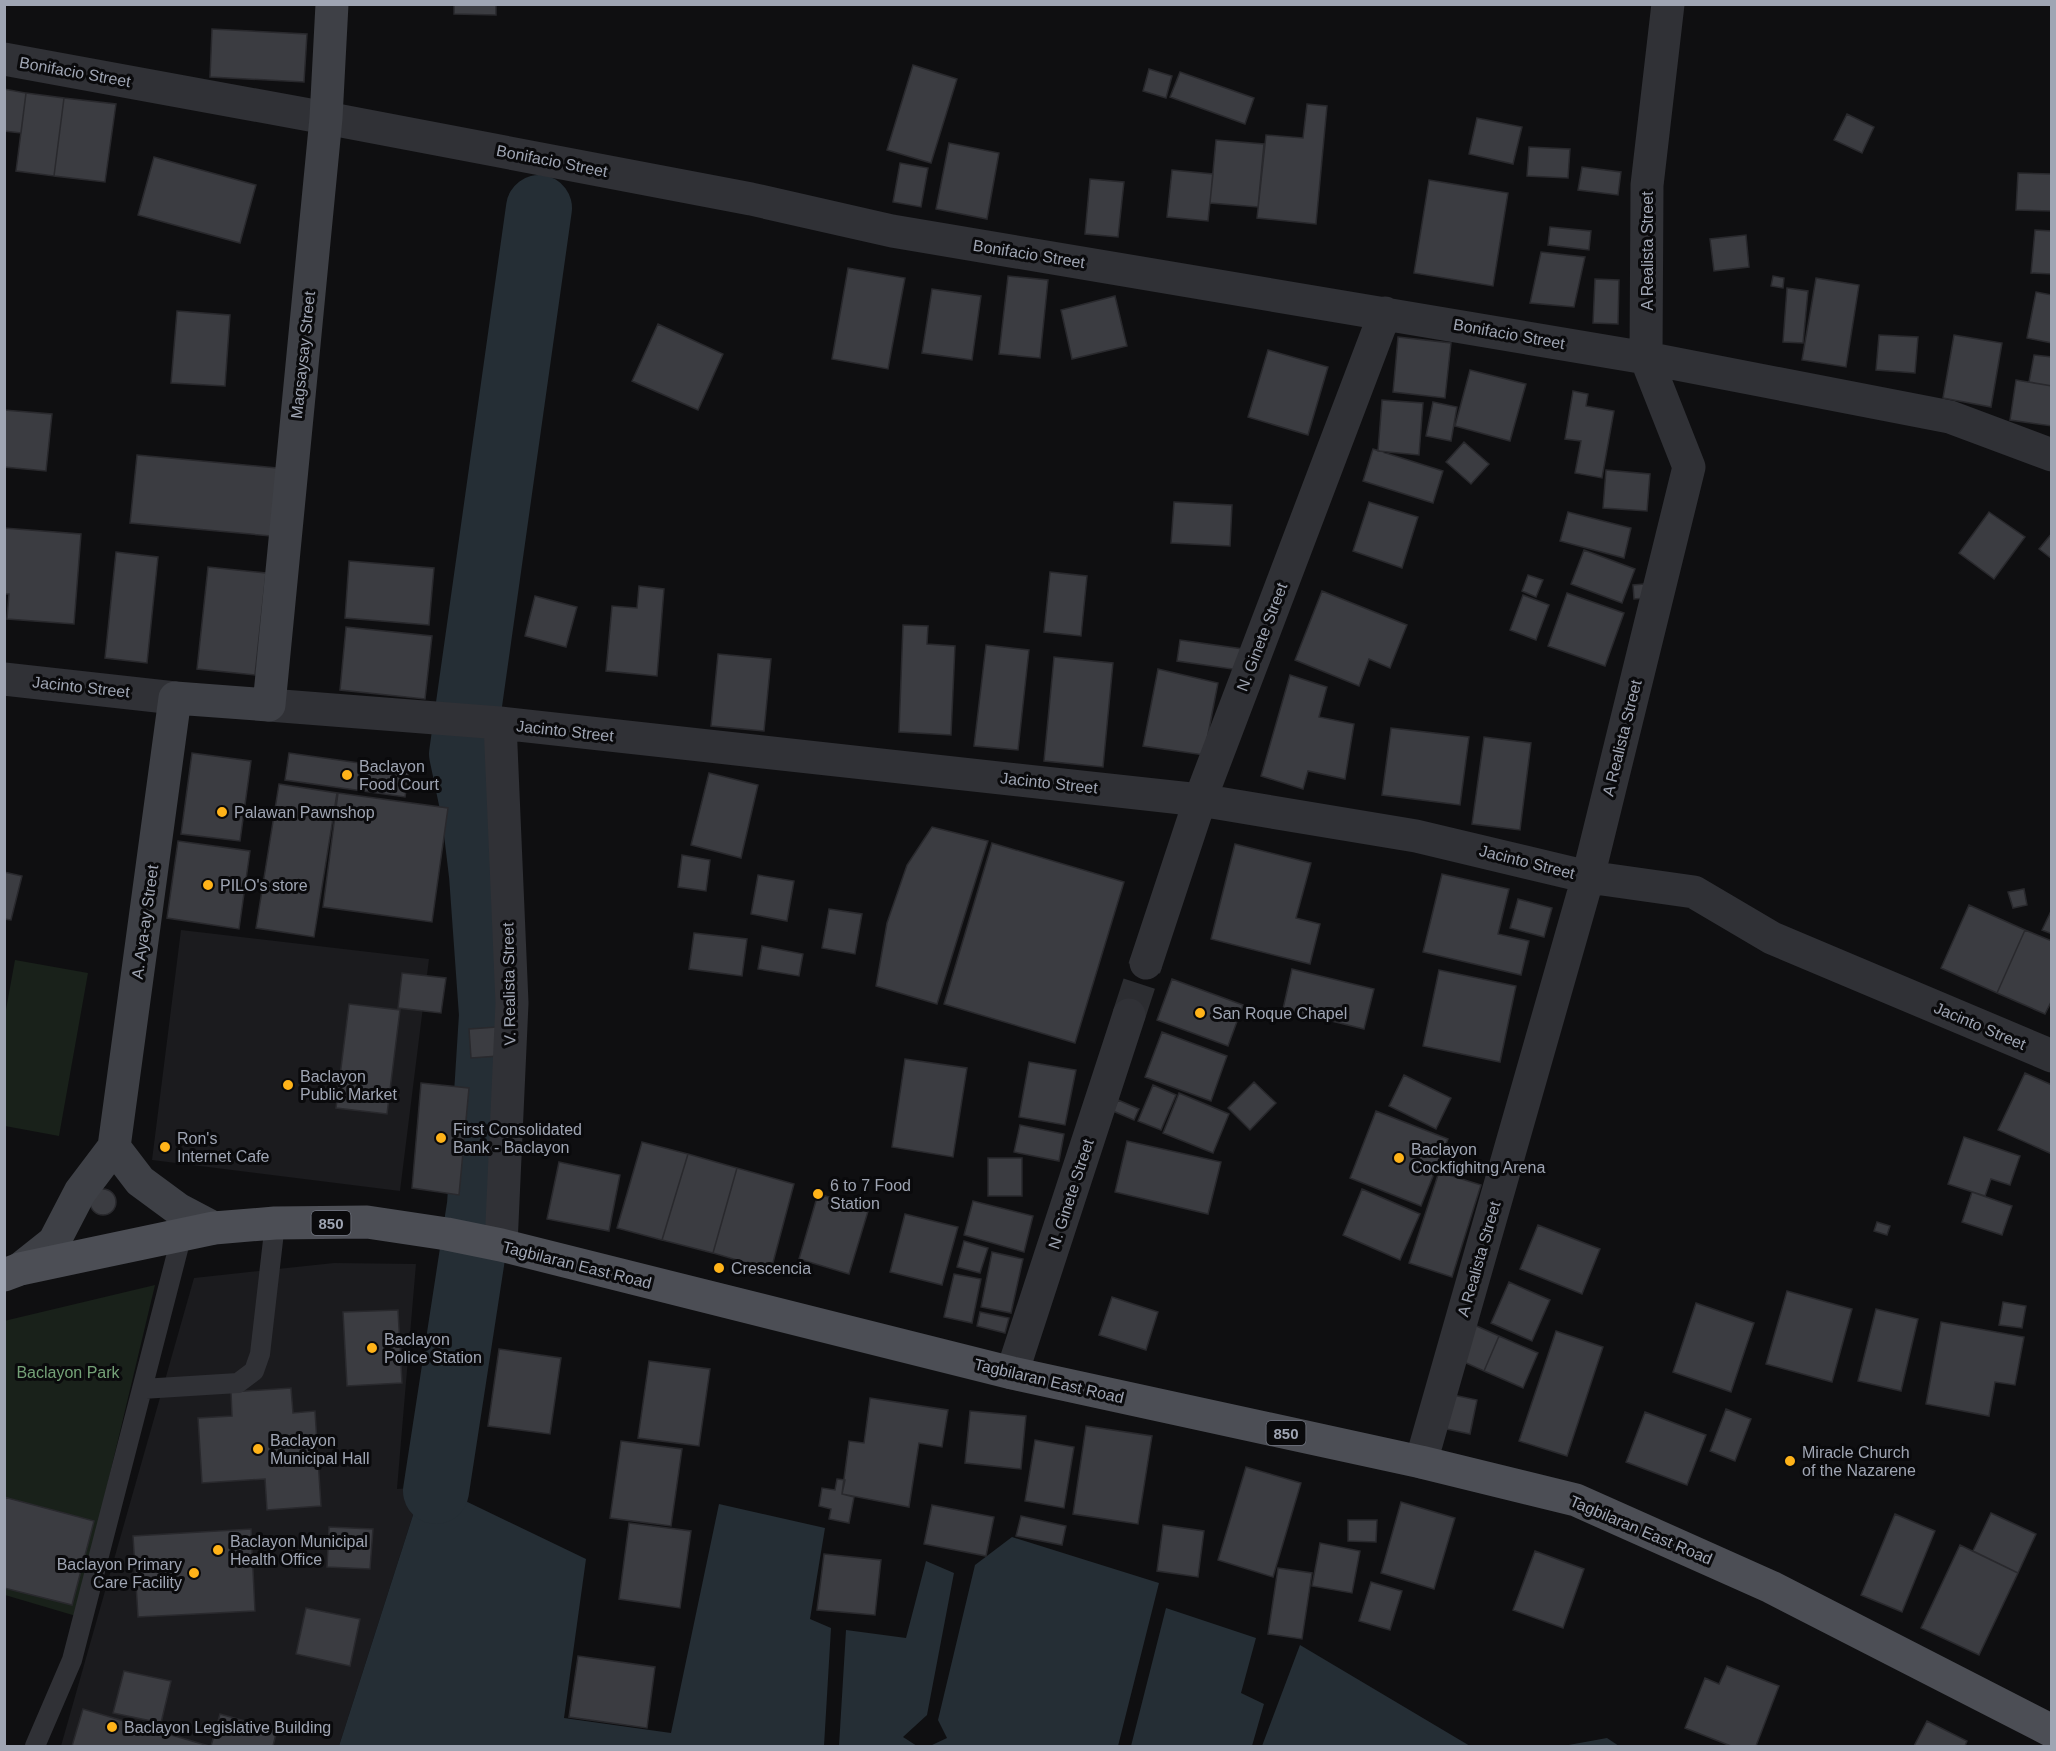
<svg xmlns="http://www.w3.org/2000/svg" width="2056" height="1751" font-family="Helvetica,sans-serif">
	<style>
		.built { fill: #1b1b1e }
		.green { fill: #19211a }
		.water { fill: #252e35 }
		.lines { fill: none; stroke-linecap: round; stroke-linejoin: round }
		.river { stroke: #252e35; stroke-width: 66 }
		.building { fill: #3b3c41; stroke: #29292d; stroke-width: 1.5 }
		.street-tunnel { stroke: #2c2d31; stroke-width: 33; stroke-dasharray: 33 16; stroke-linecap: butt }
		.lane { stroke: #303136; stroke-width: 20 }
		.street { stroke: #303136; stroke-width: 33 }
		.secondary { stroke: #3e4046; stroke-width: 33 }
		.primary { stroke: #4c4e55; stroke-width: 33 }
		.poi-dot { fill: #ffb319; stroke: #0a0a0c; stroke-width: 2 }
		.labels { text-anchor: middle; dominant-baseline: central; stroke-width: 6; stroke-linejoin: round; paint-order: stroke }
		.shield { fill: #0a0a0c; stroke: #727681; stroke-width: 1.5 }
		.shield-label { font-size: 15px; font-weight: bold; fill: #9fa5b3 }
		.street-label { font-size: 16px; fill: #9fa5b3; stroke: #0a0a0c }
		.poi-label { font-size: 16px; fill: #9fa5b3; stroke: #0a0a0c; text-anchor: start }
		.park-label { font-size: 16px; fill: #74a177; stroke: #0a0a0c }
	</style>
	<rect width="100%" height="100%" fill="#0f0f11"/>
	<path class="built" d="M181 930 429 959 400 1191 152 1160Z
		M334 1263 416 1264 397 1489 422 1487 339 1746H61L194 1278Z"/>
	<path class="green" d="M15 960 88 973 59 1136 5 1126V1015Z
		M155 1285 76 1616 5 1595 4 1321Z"/>
	<path class="water" d="M422 1487 453 1495 586 1559 564 1718 671 1733 719 1504 825 1528 810 1619 831 1628 824 1746H339Z
		M1012 1537 1159 1583 1118 1746H930L947 1738 938 1720 975 1565Z
		M926 1561 954 1573 927 1715 903 1737 917 1746H839L846 1630 906 1638Z
		M1166 1608 1256 1638 1241 1693 1264 1704 1252 1746H1131Z
		M1300 1645 1470 1746H1262Z
		M1607 1738 1619 1746H1563Z"/>
	<g class="lines">
		<path class="river" d="M436 1491 480 1205 492 1015 482 875 475 816 462 754 539 208"/>
	</g>
	<path class="building" d="M454 4H496V15L454 14Z
		M212 29 307 34 304 82 210 77Z
		M913 65 957 79 931 163 887 150Z
		M1149 69 1172 76 1166 98 1143 91Z
		M1180 72 1254 98 1245 124 1170 97Z
		M4 89 26 93 21 133 4 131Z
		M26 93 64 98 54 176 16 171Z
		M64 98 116 104 105 182 54 176Z
		M1307 104 1327 106 1316 224 1257 218 1266 135 1303 138Z
		M1847 114 1874 127 1862 153 1834 140Z
		M1477 118 1522 127 1513 164 1469 154Z
		M1216 140 1264 144 1258 207 1210 203Z
		M949 143 999 153 987 219 936 209Z
		M1529 147 1570 149 1568 178 1527 176Z
		M154 157 256 185 240 243 138 215Z
		M900 163 928 168 921 207 893 202Z
		M1582 167 1621 172 1618 195 1578 190Z
		M1172 170 1213 174 1208 221 1167 217Z
		M2018 173 2052 174V211L2016 210Z
		M1090 179 1124 182 1118 237 1085 234Z
		M1429 180 1508 193 1493 286 1414 273Z
		M1550 227 1591 231 1589 250 1548 245Z
		M2035 230 2052 231V274L2031 273Z
		M1746 235 1749 267 1714 271 1710 239Z
		M1541 252 1585 257 1574 307 1530 303Z
		M848 268 905 278 888 369 832 359Z
		M1008 276 1048 280 1040 358 999 354Z
		M1773 276 1784 278 1783 288 1771 286Z
		M1816 278 1859 285 1846 367 1802 360Z
		M1595 279 1619 280 1618 324 1593 323Z
		M1787 288 1808 291 1803 343 1783 342Z
		M932 289 981 296 972 360 922 353Z
		M2036 292 2052 295V343L2027 338Z
		M1115 296 1127 346 1072 359 1061 310Z
		M177 311 230 315 225 386 171 383Z
		M658 324 723 354 698 410 632 381Z
		M1879 335 1918 337 1915 373 1876 370Z
		M1954 335 2002 343 1991 407 1943 398Z
		M1398 337 1451 343 1445 398 1393 392Z
		M1268 350 1328 367 1308 435 1248 417Z
		M2034 355 2052 357V386L2029 382Z
		M1470 370 1526 384 1510 441 1455 426Z
		M2016 380 2052 386V426L2010 420Z
		M1573 391 1588 394 1586 406 1614 411 1602 478 1575 473 1581 441 1565 439Z
		M1382 400 1423 403 1419 455 1378 451Z
		M1433 402 1457 407 1451 441 1426 436Z
		M4 410 52 414 46 471 4 467Z
		M1464 442 1489 464 1471 484 1446 462Z
		M1373 449 1443 471 1433 503 1363 481Z
		M137 455 277 468 271 536 130 523Z
		M1606 470 1650 474 1647 511 1603 508Z
		M1174 502 1232 505 1230 546 1171 543Z
		M1369 502 1418 517 1402 568 1353 551Z
		M1568 512 1631 528 1624 558 1560 541Z
		M1989 512 2025 537 1994 579 1959 553Z
		M4 528 81 534 74 624 7 619 9 594H4Z
		M2052 533V559L2039 549Z
		M1584 550 1635 569 1622 603 1571 584Z
		M116 552 158 557 147 663 105 658Z
		M349 561 434 568 429 625 345 618Z
		M208 567 266 573 255 675 197 669Z
		M1050 572 1087 576 1081 636 1044 632Z
		M1528 575 1543 580 1536 597 1522 591Z
		M1644 584 1646 598 1634 599 1633 585Z
		M639 586 664 589 657 676 606 671 612 606 637 608Z
		M1322 591 1407 625 1390 668 1369 659 1359 686 1295 660Z
		M1567 593 1624 613 1605 666 1548 646Z
		M1523 595 1549 605 1536 640 1510 630Z
		M535 596 577 607 566 647 525 636Z
		M903 625 928 626 927 644 955 646 951 735 899 732Z
		M346 627 432 636 425 699 340 690Z
		M1180 640 1250 650 1246 671 1177 661Z
		M986 645 1029 650 1018 750 974 746Z
		M718 654 771 659 764 731 711 726Z
		M1054 657 1113 663 1103 767 1044 761Z
		M1158 669 1218 683 1204 755 1143 746Z
		M1290 675 1327 687 1319 717 1354 724 1345 779 1308 771 1303 789 1261 776Z
		M1391 728 1469 737 1460 805 1382 795Z
		M1484 737 1531 743 1520 830 1472 824Z
		M192 753 251 761 240 841 181 834Z
		M289 753 409 770 405 797 285 780Z
		M709 773 758 785 741 858 691 845Z
		M279 784 337 793 314 937 256 928Z
		M338 793 448 808 432 922 323 907Z
		M932 827 988 841 937 1004 876 986 887 923 907 865Z
		M178 841 250 851 239 929 167 918Z
		M992 843 1124 882 1075 1043 944 1004Z
		M1235 844 1311 863 1296 918 1320 924 1310 964 1211 939Z
		M682 855 710 860 706 891 678 887Z
		M4 872 22 876 11 920 4 919Z
		M1442 874 1509 889 1498 934 1529 941 1521 975 1423 952Z
		M758 875 794 881 787 921 751 914Z
		M2024 889 2027 905 2013 908 2008 892Z
		M1518 899 1552 908 1544 937 1510 928Z
		M1969 905 2025 930 1997 993 1941 968Z
		M829 909 862 914 855 954 822 948Z
		M2052 909V934L2042 930Z
		M2025 930 2052 941V1000L2045 1014 1997 993Z
		M694 933 747 939 742 976 689 969Z
		M762 946 803 954 799 976 758 969Z
		M1292 969 1374 989 1364 1029 1283 1009Z
		M1439 970 1516 986 1500 1062 1423 1046Z
		M402 973 446 978 441 1013 398 1008Z
		M1172 979 1243 1005 1228 1046 1157 1020Z
		M349 1004 400 1010 387 1114 336 1108Z
		M497 1027 499 1056 471 1058 469 1029Z
		M1162 1032 1227 1056 1211 1101 1145 1077Z
		M905 1059 967 1068 953 1157 892 1147Z
		M1029 1062 1076 1070 1065 1125 1019 1117Z
		M2025 1073 2052 1085V1154L1998 1130Z
		M1404 1075 1451 1098 1436 1129 1389 1106Z
		M1254 1082 1276 1103 1250 1130 1228 1108Z
		M421 1083 469 1088 459 1195 412 1188Z
		M1153 1085 1176 1095 1161 1130 1138 1121Z
		M1179 1093 1229 1114 1213 1153 1163 1133Z
		M1118 1100 1139 1109 1134 1120 1113 1111Z
		M1376 1111 1448 1139 1421 1206 1350 1178Z
		M1020 1125 1064 1134 1059 1161 1014 1152Z
		M1964 1137 2020 1156 2010 1185 1991 1179 1985 1196 1948 1184Z
		M1127 1141 1221 1162 1208 1214 1115 1192Z
		M642 1142 688 1154 662 1240 617 1228Z
		M688 1154 737 1168 713 1253 662 1240Z
		M988 1158H1022V1196H988Z
		M559 1162 620 1175 609 1231 547 1219Z
		M737 1168 794 1184 771 1270 713 1253Z
		M1439 1172 1481 1185 1452 1277 1409 1263Z
		M1362 1189 1420 1214 1400 1260 1343 1235Z
		M90 1202a13 13 0 1 1 26 0a13 13 0 1 1-26 0Z
		M1972 1192 2012 1206 2002 1235 1962 1222Z
		M818 1194 869 1208 849 1274 799 1259Z
		M973 1201 1033 1216 1024 1252 964 1235Z
		M905 1214 958 1227 942 1285 890 1272Z
		M1877 1222 1890 1226 1887 1235 1874 1231Z
		M1538 1225 1600 1249 1582 1294 1520 1269Z
		M964 1241 988 1248 980 1273 957 1267Z
		M992 1252 1023 1259 1011 1313 981 1307Z
		M954 1274 981 1279 972 1323 944 1317Z
		M1509 1282 1550 1300 1532 1341 1491 1323Z
		M1787 1291 1852 1309 1832 1382 1766 1364Z
		M1112 1297 1158 1312 1146 1350 1099 1335Z
		M2003 1302 2026 1306 2022 1328 1999 1325Z
		M1696 1303 1754 1323 1731 1392 1673 1372Z
		M1876 1309 1918 1319 1901 1391 1858 1381Z
		M398 1310 402 1383 347 1386 343 1312Z
		M980 1312 1009 1318 1005 1333 977 1326Z
		M1941 1322 2024 1337 2015 1385 1995 1382 1989 1416 1926 1404Z
		M1470 1323 1499 1336 1484 1371 1455 1358Z
		M1556 1331 1603 1347 1567 1456 1519 1441Z
		M1499 1336 1538 1353 1523 1388 1484 1371Z
		M499 1349 561 1358 550 1434 488 1426Z
		M649 1361 710 1369 699 1446 638 1438Z
		M291 1388 293 1413 315 1411 321 1506 267 1510 265 1479 202 1483 198 1418 232 1416 231 1392Z
		M1444 1393 1477 1400 1470 1434 1437 1427Z
		M870 1398 948 1410 942 1447 919 1443 909 1507 842 1494 849 1441 864 1443Z
		M1726 1409 1751 1419 1735 1461 1710 1451Z
		M970 1411 1026 1416 1021 1469 965 1463Z
		M1645 1412 1706 1435 1687 1485 1626 1462Z
		M1086 1426 1152 1436 1138 1524 1073 1514Z
		M1035 1440 1074 1447 1064 1508 1025 1501Z
		M621 1441 682 1449 671 1526 610 1518Z
		M1246 1467 1301 1483 1273 1577 1218 1560Z
		M837 1479 845 1480 842 1494 854 1497 849 1523 829 1519 831 1509 819 1506 822 1488 835 1490Z
		M4 1497 94 1521 72 1605 4 1588Z
		M1401 1502 1455 1518 1434 1589 1381 1573Z
		M932 1505 994 1517 986 1556 924 1544Z
		M1991 1513 2036 1534 2018 1573 1973 1551Z
		M1895 1514 1935 1531 1902 1612 1861 1595Z
		M1021 1516 1066 1526 1062 1545 1016 1536Z
		M1348 1520H1377L1376 1542 1348 1541Z
		M629 1523 691 1531 680 1608 619 1599Z
		M1163 1525 1204 1531 1198 1577 1157 1571Z
		M329 1527 373 1529 370 1569 327 1567Z
		M251 1529 255 1611 138 1617 133 1536Z
		M1320 1543 1360 1551 1352 1593 1312 1586Z
		M1960 1545 2018 1573 1979 1655 1921 1628Z
		M1535 1551 1584 1569 1563 1628 1513 1610Z
		M824 1554 881 1560 875 1615 817 1610Z
		M1278 1568 1312 1573 1302 1639 1268 1634Z
		M1371 1582 1402 1591 1390 1630 1359 1621Z
		M306 1608 360 1619 350 1666 296 1654Z
		M578 1656 655 1667 647 1728 569 1717Z
		M1727 1666 1779 1686 1756 1746H1731L1685 1728 1705 1678 1719 1684Z
		M124 1671 171 1681 161 1723 113 1713Z
		M83 1709 209 1746H72Z
		M220 1714 277 1730 273 1746H211Z
		M1927 1721 1967 1741 1965 1746H1914Z"/>
	<g class="lines">
		<path class="street-tunnel" d="M1129 1015 1146 963"/>
		<path class="lane" d="M142 1389 238 1383 254 1371 260 1354 275 1223
			M35 1746 72 1660 182 1234"/>
		<path class="street" d="M4 59 326 118 751 199 892 231 1646 358 1950 417 2052 455
			M4 679 175 698
			M269 705 500 723 1200 800 1416 836 1588 877 1694 892 1772 938 2052 1056
			M500 723 512 1003 501 1245
			M1146 963 1200 800 1385 313
			M1012 1373 1129 1015
			M1421 1462 1588 877 1689 467 1646 358 1647 185 1668 4"/>
		<path class="secondary" d="M114 1147 140 1181 178 1209 214 1228
			M20 1269 54 1242 80 1192 114 1147 175 698 269 705 326 118 332 4"/>
		<path class="primary" d="M4 1275 20 1269 214 1228 275 1223 367 1222 447 1234 501 1245 1012 1373 1421 1462 1576 1500 1771 1587 2052 1731"/>
	</g>
	<g class="poi-dot">
		<circle cx="347" cy="775" r="6"/>
		<circle cx="222" cy="812" r="6"/>
		<circle cx="208" cy="885" r="6"/>
		<circle cx="1200" cy="1013" r="6"/>
		<circle cx="288" cy="1085" r="6"/>
		<circle cx="441" cy="1138" r="6"/>
		<circle cx="165" cy="1147" r="6"/>
		<circle cx="1399" cy="1158" r="6"/>
		<circle cx="818" cy="1194" r="6"/>
		<circle cx="719" cy="1268" r="6"/>
		<circle cx="372" cy="1348" r="6"/>
		<circle cx="258" cy="1449" r="6"/>
		<circle cx="1790" cy="1461" r="6"/>
		<circle cx="218" cy="1550" r="6"/>
		<circle cx="194" cy="1573" r="6"/>
		<circle cx="112" cy="1727" r="6"/>
	</g>
	<g class="labels">
		<g class="shield">
			<rect x="311.5" y="1211" width="39" height="24" rx="4.5"/>
			<rect x="1266.5" y="1421" width="39" height="24" rx="4.5"/>
		</g>
		<g class="shield-label">
			<text x="331" y="1223">850</text>
			<text x="1286" y="1433">850</text>
		</g>
		<g class="street-label">
			<text transform="translate(75 72) rotate(10)">Bonifacio Street</text>
			<text transform="translate(552 161) rotate(11)">Bonifacio Street</text>
			<text transform="translate(1647 251) rotate(-90)">A Realista Street</text>
			<text transform="translate(1029 254) rotate(9)">Bonifacio Street</text>
			<text transform="translate(1509 334) rotate(10)">Bonifacio Street</text>
			<text transform="translate(303 355) rotate(-84)">Magsaysay Street</text>
			<text transform="translate(1262 637) rotate(-69)">N. Ginete Street</text>
			<text transform="translate(81 687) rotate(6)">Jacinto Street</text>
			<text transform="translate(565 731) rotate(6)">Jacinto Street</text>
			<text transform="translate(1622 738) rotate(-76)">A Realista Street</text>
			<text transform="translate(1049 783) rotate(6)">Jacinto Street</text>
			<text transform="translate(1527 862) rotate(14)">Jacinto Street</text>
			<text transform="translate(145 922) rotate(-82)">A. Aya-ay Street</text>
			<text transform="translate(509 984) rotate(-91)">V. Realista Street</text>
			<text transform="translate(1980 1026) rotate(23)">Jacinto Street</text>
			<text transform="translate(1071 1194) rotate(-72)">N. Ginete Street</text>
			<text transform="translate(1479 1259) rotate(-74)">A Realista Street</text>
			<text transform="translate(577 1265) rotate(14)">Tagbilaran East Road</text>
			<text transform="translate(1049 1381) rotate(13)">Tagbilaran East Road</text>
			<text transform="translate(1641 1530) rotate(23)">Tagbilaran East Road</text>
		</g>
		<g class="poi-label">
			<text x="359" y="766">Baclayon<tspan x="359" dy="18">Food Court</tspan></text>
			<text x="234" y="812">Palawan Pawnshop</text>
			<text x="220" y="885">PILO's store</text>
			<text x="1212" y="1013">San Roque Chapel</text>
			<text x="300" y="1076">Baclayon<tspan x="300" dy="18">Public Market</tspan></text>
			<text x="453" y="1129">First Consolidated<tspan x="453" dy="18">Bank - Baclayon</tspan></text>
			<text x="177" y="1138">Ron's<tspan x="177" dy="18">Internet Cafe</tspan></text>
			<text x="1411" y="1149">Baclayon<tspan x="1411" dy="18">Cockfighitng Arena</tspan></text>
			<text x="830" y="1185">6 to 7 Food<tspan x="830" dy="18">Station</tspan></text>
			<text x="731" y="1268">Crescencia</text>
			<text x="384" y="1339">Baclayon<tspan x="384" dy="18">Police Station</tspan></text>
			<text x="270" y="1440">Baclayon<tspan x="270" dy="18">Municipal Hall</tspan></text>
			<text x="1802" y="1452">Miracle Church<tspan x="1802" dy="18">of the Nazarene</tspan></text>
			<text x="230" y="1541">Baclayon Municipal<tspan x="230" dy="18">Health Office</tspan></text>
			<text x="182" y="1564" text-anchor="end">Baclayon Primary<tspan x="182" dy="18">Care Facility</tspan></text>
			<text x="124" y="1727">Baclayon Legislative Building</text>
		</g>
		<g class="park-label">
			<text x="68" y="1372">Baclayon Park</text>
		</g>
	</g>
	<rect width="2056" height="1751" fill="none" stroke="#9fa5b3" stroke-width="12"/>
</svg>
